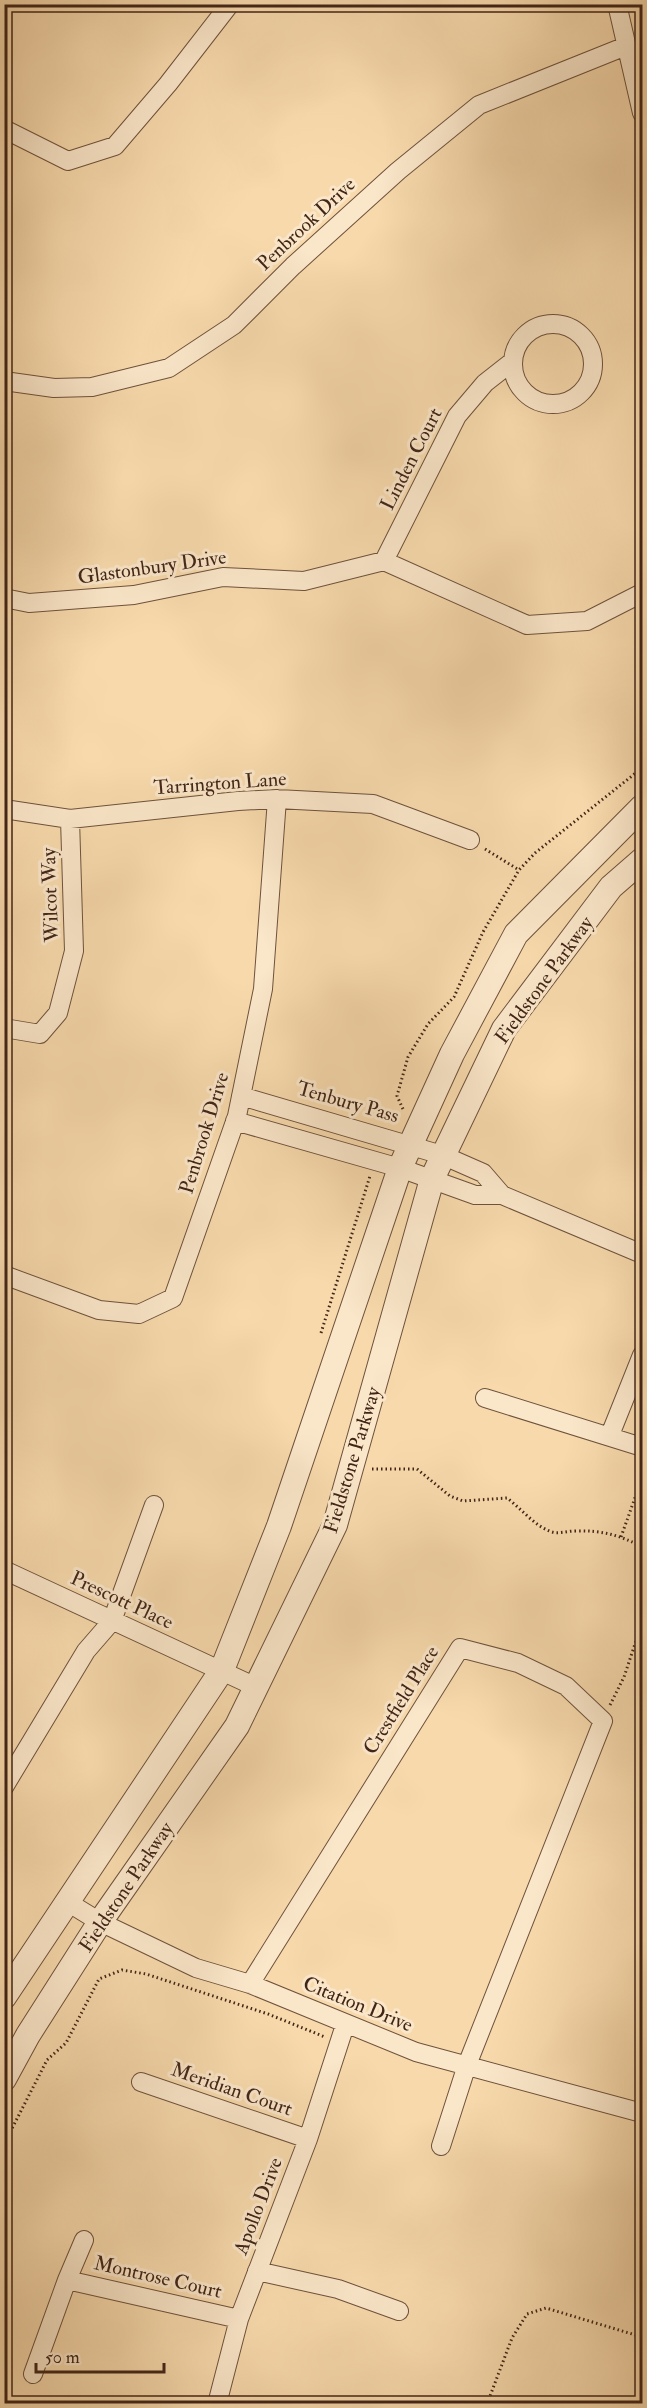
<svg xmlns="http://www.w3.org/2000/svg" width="647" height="2408" font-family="'IM FELL Double Pica',serif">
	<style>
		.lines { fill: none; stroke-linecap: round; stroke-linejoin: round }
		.minor-casing { stroke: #6e523c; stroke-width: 20 }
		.tertiary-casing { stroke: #6e523c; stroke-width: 26 }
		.path { stroke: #412517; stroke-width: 3; stroke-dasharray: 1.5 3; stroke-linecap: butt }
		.minor { stroke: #fae6c9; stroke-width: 18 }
		.tertiary { stroke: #fae6c9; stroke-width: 24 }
		.labels { text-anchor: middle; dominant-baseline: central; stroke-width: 6; stroke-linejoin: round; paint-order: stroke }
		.street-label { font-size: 20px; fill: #412517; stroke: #fae6c9 }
	</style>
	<rect width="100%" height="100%" fill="#f7d9ac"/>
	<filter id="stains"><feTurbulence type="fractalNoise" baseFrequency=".00333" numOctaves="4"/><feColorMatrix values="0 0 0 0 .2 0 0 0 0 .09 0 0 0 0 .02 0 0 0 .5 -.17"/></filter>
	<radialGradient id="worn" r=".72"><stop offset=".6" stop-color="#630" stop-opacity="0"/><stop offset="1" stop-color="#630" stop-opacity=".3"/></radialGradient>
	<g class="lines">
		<defs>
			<path id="minor" d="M617 4 642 113
				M4 129 68 161 115 146 168 84 230 4
				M513 364a40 40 0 1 1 80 0a40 40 0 1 1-80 0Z
				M4 381 54 388 92 387 169 368 234 325 293 266 398 171 479 105 626 46
				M384 561 457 416 485 383 513 361
				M4 598 29 603 134 595 223 577 304 581 384 561 527 625 587 621 642 593
				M4 809 70 819 238 801 277 799 373 804 470 840
				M4 1028 40 1034 58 1013 74 951 70 819
				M241 1096 442 1155 483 1173 502 1195
				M235 1121 400 1168 475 1195H502L642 1254
				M4 1275 99 1310 139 1314 173 1298 237 1116 263 989 277 799
				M485 1398 642 1447
				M610 1435 642 1355
				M4 1570 256 1687
				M4 1787 86 1651 112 1621 154 1505
				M69 1903 100 1922 196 1968 250 1984 416 2052 642 2113
				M250 1984 460 1648 518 1663 566 1686 603 1721 467 2065 441 2146
				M141 2082 308 2139
				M257 2271 338 2289 399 2311
				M67 2280 84 2240
				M33 2374 67 2280 239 2319
				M217 2404 239 2319 308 2139 345 2025"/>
			<path id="tertiary" d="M4 1997 222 1670 279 1526 400 1168 452 1054 516 934 642 807
				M4 2079 28 2035 100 1922 237 1726 335 1525 432 1179 504 1029 611 887 642 860"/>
		</defs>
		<use href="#minor" class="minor-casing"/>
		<use href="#tertiary" class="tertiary-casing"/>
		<path class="path" d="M485 849 519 870
			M403 1109 397 1096 408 1057 428 1024 454 997 483 932 519 870 535 853 642 768
			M321 1333 370 1176
			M372 1469H417L450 1496 463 1501 507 1498C522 1509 534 1526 552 1532 559 1534 567 1531 575 1531 601 1530 620 1535 642 1547
			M621 1537 642 1478
			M610 1705 624 1677 642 1623
			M4 2144 47 2060 66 2043 99 1979 122 1970 146 1974 268 2014 325 2037
			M487 2404 512 2338 527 2314 546 2308 642 2337"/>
		<use href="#minor" class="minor"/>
		<use href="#tertiary" class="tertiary"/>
	</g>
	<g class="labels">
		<g class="street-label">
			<text transform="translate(306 224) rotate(-43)">Penbrook Drive</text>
			<text transform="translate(411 459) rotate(-63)">Linden Court</text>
			<text transform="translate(152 567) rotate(-8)">Glastonbury Drive</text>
			<text transform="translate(220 783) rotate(-4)">Tarrington Lane</text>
			<text transform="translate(50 895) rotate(-92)">Wilcot Way</text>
			<text transform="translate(544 980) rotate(-54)">Fieldstone Parkway</text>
			<text transform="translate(348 1102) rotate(16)">Tenbury Pass</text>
			<text transform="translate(204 1133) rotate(-73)">Penbrook Drive</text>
			<text transform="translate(352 1460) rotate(-73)">Fieldstone Parkway</text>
			<text transform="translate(122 1600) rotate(25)">Prescott Place</text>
			<text transform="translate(401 1700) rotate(-58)">Crestfield Place</text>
			<text transform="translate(126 1887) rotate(-56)">Fieldstone Parkway</text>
			<text transform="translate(358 2004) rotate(22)">Citation Drive</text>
			<text transform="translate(232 2089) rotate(19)">Meridian Court</text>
			<text transform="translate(258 2206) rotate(-69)">Apollo Drive</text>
			<text transform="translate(158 2277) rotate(13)">Montrose Court</text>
		</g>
	</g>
	<rect width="647" height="2408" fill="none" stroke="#f7d9ac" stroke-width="24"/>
	<rect x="6" y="6" width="635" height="2396" fill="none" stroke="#412517" stroke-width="3"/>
	<rect x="12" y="12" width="623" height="2384" fill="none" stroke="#412517" stroke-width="1.5"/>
	<path d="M36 2363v9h128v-9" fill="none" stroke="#412517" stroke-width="3"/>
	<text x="45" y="2363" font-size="18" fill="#412517" stroke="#fae6c9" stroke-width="4.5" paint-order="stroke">50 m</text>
	<rect width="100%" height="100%" filter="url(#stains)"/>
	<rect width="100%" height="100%" fill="url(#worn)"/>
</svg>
